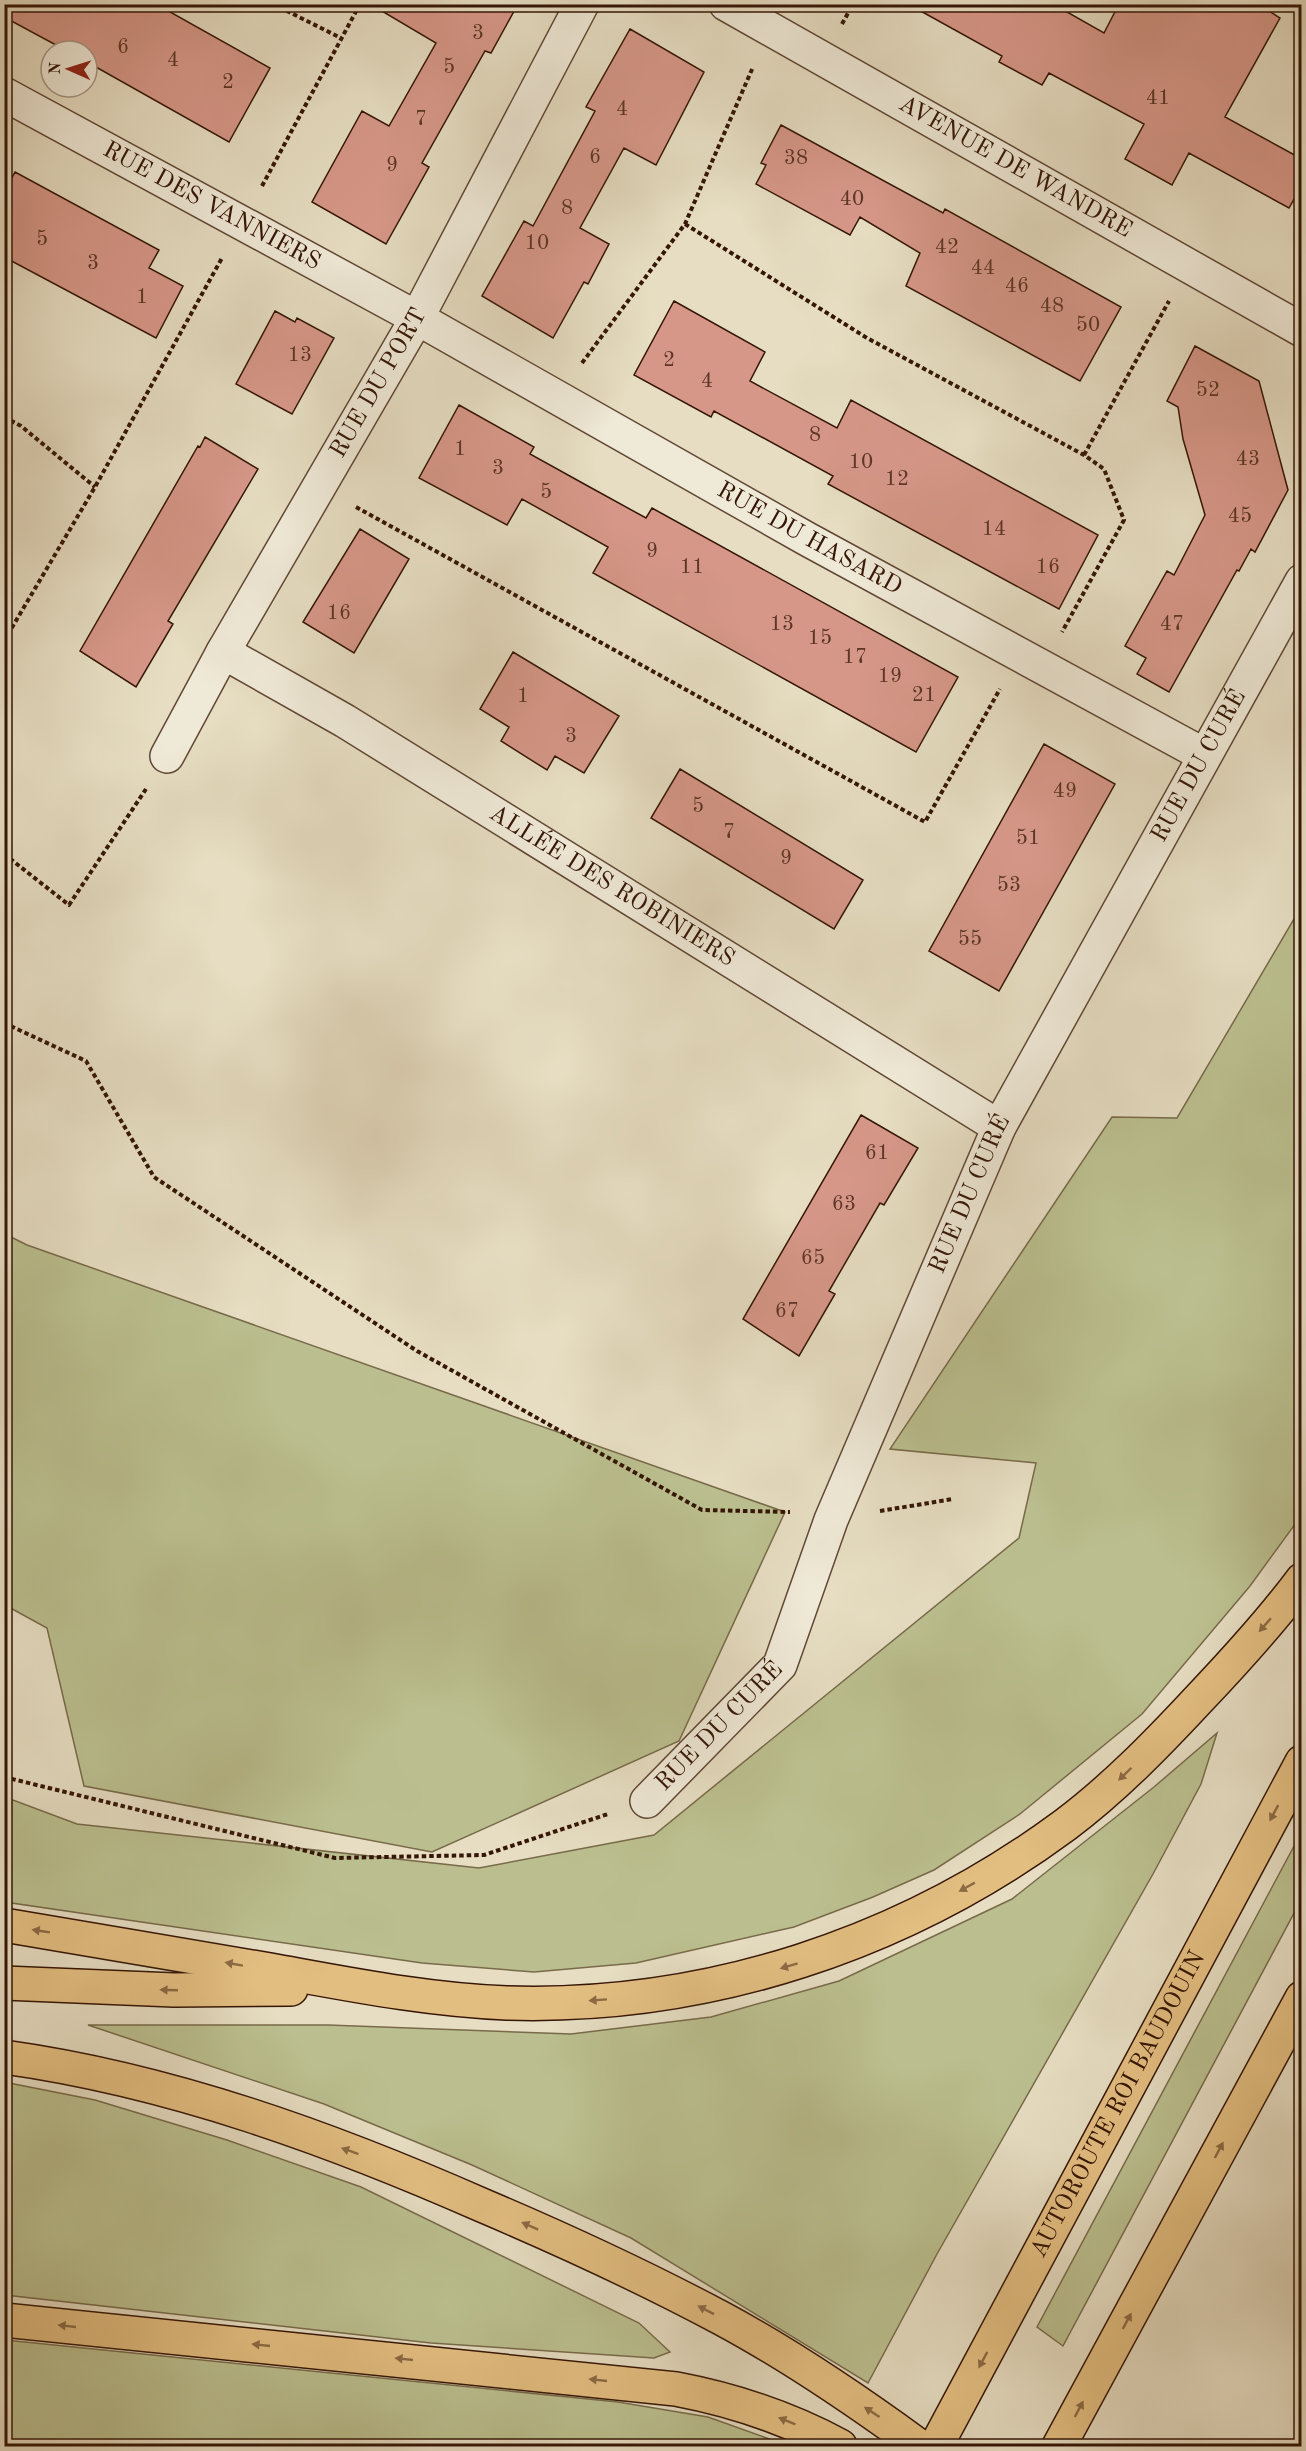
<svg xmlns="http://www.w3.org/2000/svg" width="1306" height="2451" font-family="'Old Standard TT',serif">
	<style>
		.green { fill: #bbbf8f; stroke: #786a4a; stroke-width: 1.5 }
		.building { fill: #d69788; stroke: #351606; stroke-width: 1.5 }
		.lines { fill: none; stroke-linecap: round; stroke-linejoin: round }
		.minor-casing { stroke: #614835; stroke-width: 36 }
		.highway-casing { stroke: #351606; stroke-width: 36 }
		.path { stroke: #351606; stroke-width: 4; stroke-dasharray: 4.5 3; stroke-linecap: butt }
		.minor { stroke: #efe9d7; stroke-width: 33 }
		.highway { stroke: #e3be81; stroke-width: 33 }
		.oneway { fill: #8c6a44 }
		.labels { text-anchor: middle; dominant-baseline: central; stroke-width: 5; stroke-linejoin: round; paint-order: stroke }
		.number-label { font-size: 21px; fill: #5d3626 }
		.street-label { font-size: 24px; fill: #351606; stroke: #efe9d7 }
	</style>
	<rect width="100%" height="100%" fill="#e6ddc2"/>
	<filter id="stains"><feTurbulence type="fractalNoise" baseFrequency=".00333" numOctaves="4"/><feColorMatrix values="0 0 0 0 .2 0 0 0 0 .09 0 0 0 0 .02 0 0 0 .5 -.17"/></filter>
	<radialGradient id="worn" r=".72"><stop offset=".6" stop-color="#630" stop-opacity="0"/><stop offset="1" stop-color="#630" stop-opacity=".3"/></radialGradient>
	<path class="green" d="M1301 907V1516L1250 1586 1142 1714 1020 1814 934 1870 873 1897 794 1927 636 1963 534 1972 422 1963 5 1902V1797L77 1824 479 1868 654 1835 1019 1538 1036 1463 890 1449 1112 1117 1177 1118Z
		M5 1234 27 1245 785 1512 679 1741 432 1852 84 1786 47 1628 5 1605Z
		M1217 1733 1201 1784 1153 1874 937 2254 868 2383 631 2238 472 2165 324 2104 88 2025H328L571 2034 711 2017 839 1981 1012 1899 1154 1787Z
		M1301 1833V1900L1063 2346 1037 2327Z
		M4 2082 95 2100 227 2140 361 2187 639 2323 670 2352 654 2358 431 2343 5 2295Z
		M5 2340 618 2402 708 2417 789 2446H12L5 2441Z"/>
	<path class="building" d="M4 4H156L270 68 229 142 87 62V51H67L4 17Z
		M370 4H518L491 53 485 51 422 163 429 167 386 244 312 202 362 111 389 126 436 43Z
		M908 4H1053L1104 33 1119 4H1258L1280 18 1225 117 1302 159V185L1289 208 1189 153 1172 185 1125 159 1144 124 1049 73 1042 85 999 62 1002 56Z
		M630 29 704 72 656 165 624 148 580 228 609 244 588 284 584 282 553 338 482 296 524 221 533 226 595 111 586 107Z
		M781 125 943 213 945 209 1121 307 1080 381 906 286 920 253 860 217 850 235 756 184 766 165 761 163Z
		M15 172 159 250 149 268 183 286 156 338 4 257V193Z
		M674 301 765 352 750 381 837 428 851 400 1098 535 1059 609 828 484 833 476 714 411 711 417 634 375Z
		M275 311 295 322 297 318 334 338 292 414 236 384Z
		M1195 346 1259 381 1288 490 1255 552 1251 549 1239 571 1237 570 1169 692 1137 674 1146 658 1125 646 1167 571 1174 575 1205 515 1183 439 1178 407 1167 401Z
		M459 405 534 447 530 454 586 485 646 518 652 508 958 677 916 752 593 573 608 547 522 499 507 525 419 478Z
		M205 437 258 469 168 621 173 624 136 687 80 651 198 446 200 447Z
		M360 529 409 559 354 653 303 622Z
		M513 652 619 716 584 773 555 756 547 770 501 741 509 727 480 709Z
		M1044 744 1115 784 999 991 929 951Z
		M680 769 863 880 834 929 651 818Z
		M861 1115 918 1148 884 1205 880 1203 829 1291 835 1294 799 1356 743 1319Z"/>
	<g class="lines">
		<defs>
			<g id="minor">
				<path id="s1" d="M726 4 1302 330"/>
				<path id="s2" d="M4 94 417 318 807 539 1204 755"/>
				<path id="s3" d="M223 652 345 721 999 1127"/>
				<path id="s4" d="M167 756 223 652 417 318 582 4"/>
				<path id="s5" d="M647 1801 780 1665 831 1520 999 1127 1302 581"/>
			</g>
			<g id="highway">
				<path d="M4 1925C93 1940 181 1955 270 1970 348 1984 427 2000 507 2003 708 2009 904 1944 1065 1825 1113 1789 1156 1745 1197 1701 1234 1662 1270 1623 1302 1580"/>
				<path d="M4 1983 174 1990 291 1989"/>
				<path d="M4 2057C170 2080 332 2139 484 2206 564 2240 644 2277 721 2318 790 2355 856 2400 919 2446"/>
				<path d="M4 2320 676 2389C734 2400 788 2418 840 2446"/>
				<path id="s6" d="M936 2446 1302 1762"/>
				<path d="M1059 2446 1302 1998"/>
			</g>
		</defs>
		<use href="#minor" class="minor-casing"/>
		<use href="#highway" class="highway-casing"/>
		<path class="path" d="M273 4 341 38
			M842 24 853 4
			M262 186 360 4
			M685 224 867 338 1084 455 1104 469 1124 520 1062 632
			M582 363 685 224 753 67
			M4 417 21 426 95 487
			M1084 455 1169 301
			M356 507 925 822 1000 689
			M4 641 95 487 222 258
			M4 854 69 905 146 789
			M4 1023 86 1061 154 1177 417 1351 702 1510 790 1512
			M880 1511 953 1499
			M4 1777 335 1858 484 1855 608 1814"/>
		<use href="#minor" class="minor"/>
		<use href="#highway" class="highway"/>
	</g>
	<defs><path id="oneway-solid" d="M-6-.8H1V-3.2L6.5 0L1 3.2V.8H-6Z" transform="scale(1.5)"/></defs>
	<g class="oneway">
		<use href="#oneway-solid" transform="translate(1265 1625) rotate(131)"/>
		<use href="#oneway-solid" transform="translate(1125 1774) rotate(136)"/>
		<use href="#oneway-solid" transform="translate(1274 1813) rotate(118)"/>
		<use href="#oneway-solid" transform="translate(967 1887) rotate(151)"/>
		<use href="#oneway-solid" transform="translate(41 1931) rotate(-171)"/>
		<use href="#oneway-solid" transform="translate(234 1964) rotate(-170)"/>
		<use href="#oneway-solid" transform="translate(789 1966) rotate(163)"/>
		<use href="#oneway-solid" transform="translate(169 1990) rotate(-178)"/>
		<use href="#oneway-solid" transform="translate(598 2000) rotate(176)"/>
		<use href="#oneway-solid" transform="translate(1219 2150) rotate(-62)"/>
		<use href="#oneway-solid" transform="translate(350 2151) rotate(-160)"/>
		<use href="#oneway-solid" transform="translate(530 2226) rotate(-156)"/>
		<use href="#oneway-solid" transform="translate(706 2310) rotate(-153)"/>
		<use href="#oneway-solid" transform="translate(1127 2321) rotate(-62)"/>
		<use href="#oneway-solid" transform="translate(67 2326) rotate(-174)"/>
		<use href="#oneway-solid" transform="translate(261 2345) rotate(-174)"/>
		<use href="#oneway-solid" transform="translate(404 2359) rotate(-174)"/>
		<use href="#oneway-solid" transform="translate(983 2360) rotate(118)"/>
		<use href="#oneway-solid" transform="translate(598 2380) rotate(-174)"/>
		<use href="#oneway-solid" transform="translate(1079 2409) rotate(-62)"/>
		<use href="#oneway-solid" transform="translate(872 2412) rotate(-147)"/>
		<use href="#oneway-solid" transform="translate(787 2421) rotate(-158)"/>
	</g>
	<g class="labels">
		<g class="number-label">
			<text x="478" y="33">3</text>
			<text x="123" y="47">6</text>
			<text x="173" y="60">4</text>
			<text x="449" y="67">5</text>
			<text x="228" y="82">2</text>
			<text x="1158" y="98">41</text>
			<text x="622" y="109">4</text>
			<text x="421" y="119">7</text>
			<text x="595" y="157">6</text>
			<text x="796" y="158">38</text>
			<text x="392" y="165">9</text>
			<text x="852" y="199">40</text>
			<text x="567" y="208">8</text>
			<text x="42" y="239">5</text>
			<text x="537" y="243">10</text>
			<text x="947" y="247">42</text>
			<text x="93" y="263">3</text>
			<text x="983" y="268">44</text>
			<text x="1017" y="286">46</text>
			<text x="142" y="297">1</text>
			<text x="1052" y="306">48</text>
			<text x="1088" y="325">50</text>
			<text x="300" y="355">13</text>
			<text x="669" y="360">2</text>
			<text x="707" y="381">4</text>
			<text x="1208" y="390">52</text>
			<text x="815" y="435">8</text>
			<text x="460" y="449">1</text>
			<text x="1248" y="459">43</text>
			<text x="861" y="462">10</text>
			<text x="498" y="468">3</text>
			<text x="897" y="479">12</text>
			<text x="546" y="492">5</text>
			<text x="1240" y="516">45</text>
			<text x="994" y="529">14</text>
			<text x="652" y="551">9</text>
			<text x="692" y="567">11</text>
			<text x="1048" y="567">16</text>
			<text x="339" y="613">16</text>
			<text x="782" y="624">13</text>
			<text x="1172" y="624">47</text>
			<text x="820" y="638">15</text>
			<text x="855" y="657">17</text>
			<text x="890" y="676">19</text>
			<text x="924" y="695">21</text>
			<text x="523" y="696">1</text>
			<text x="571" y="736">3</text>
			<text x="1065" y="791">49</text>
			<text x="698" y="806">5</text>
			<text x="729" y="832">7</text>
			<text x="1028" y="838">51</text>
			<text x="786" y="858">9</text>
			<text x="1009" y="885">53</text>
			<text x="970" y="939">55</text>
			<text x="877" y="1153">61</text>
			<text x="844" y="1204">63</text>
			<text x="813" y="1258">65</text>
			<text x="787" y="1311">67</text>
		</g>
		<g class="street-label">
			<text stroke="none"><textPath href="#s1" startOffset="332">AVENUE DE WANDRE</textPath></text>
			<text stroke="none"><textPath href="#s2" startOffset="236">RUE DES VANNIERS</textPath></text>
			<text stroke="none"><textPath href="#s4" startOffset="429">RUE DU PORT</textPath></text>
			<text stroke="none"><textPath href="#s2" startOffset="920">RUE DU HASARD</textPath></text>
			<text stroke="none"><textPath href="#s5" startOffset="1184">RUE DU CURÉ</textPath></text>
			<text stroke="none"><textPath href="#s3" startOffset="454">ALLÉE DES ROBINIERS</textPath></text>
			<text stroke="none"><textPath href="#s5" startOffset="698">RUE DU CURÉ</textPath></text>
			<text stroke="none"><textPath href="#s5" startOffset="104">RUE DU CURÉ</textPath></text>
			<text stroke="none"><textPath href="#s6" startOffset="387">AUTOROUTE ROI BAUDOUIN</textPath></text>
		</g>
	</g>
	<rect width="1306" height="2451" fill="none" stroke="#e6ddc2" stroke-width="24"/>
	<rect x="6" y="6" width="1294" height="2439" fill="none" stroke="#351606" stroke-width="3"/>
	<rect x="12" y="12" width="1282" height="2427" fill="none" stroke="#351606" stroke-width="1.5"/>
	<g transform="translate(69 69) rotate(273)"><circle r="28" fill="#efe9d7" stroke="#a59583" stroke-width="1.5"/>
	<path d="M0-4.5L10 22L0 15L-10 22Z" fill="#8f2418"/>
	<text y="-9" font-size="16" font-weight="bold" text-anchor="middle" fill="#351606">N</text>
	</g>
	<rect width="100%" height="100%" filter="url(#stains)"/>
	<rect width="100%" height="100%" fill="url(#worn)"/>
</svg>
